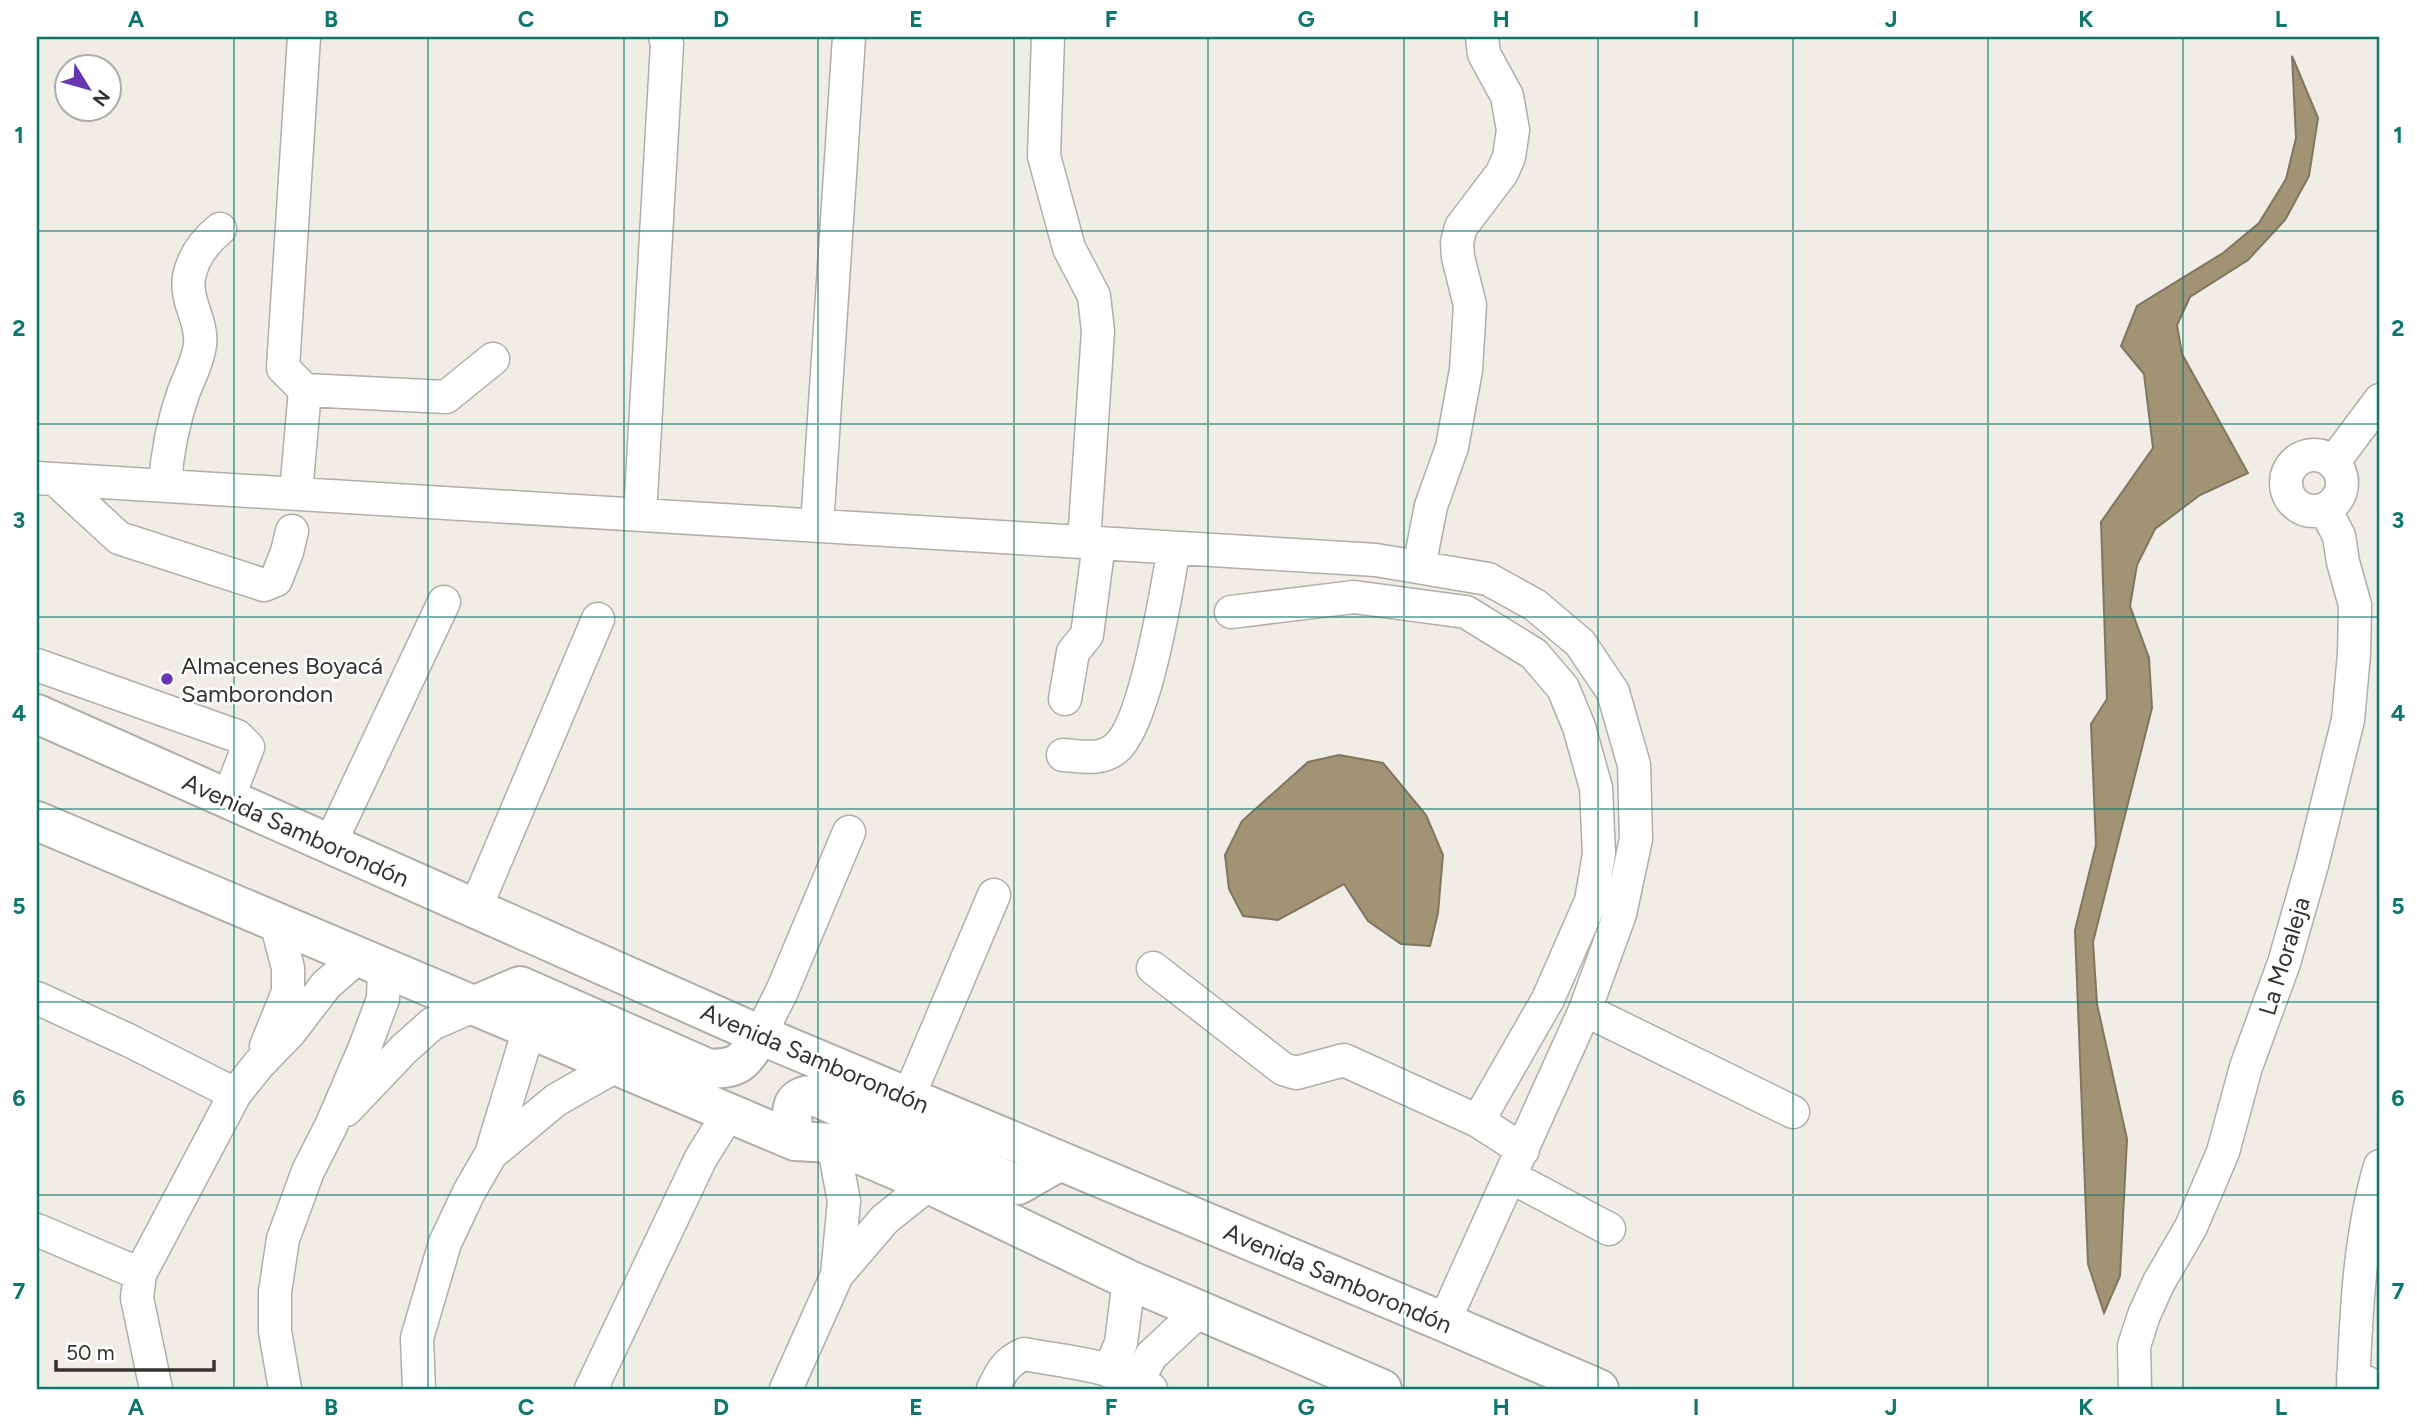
<svg xmlns="http://www.w3.org/2000/svg" width="2417" height="1426" font-family="Figtree,sans-serif">
	<style>
		.water { fill: #a19374; stroke: #807660; stroke-width: 2 }
		.lines { fill: none; stroke-linecap: round; stroke-linejoin: round }
		.minor-casing { stroke: #b1aea7; stroke-width: 35 }
		.highway-casing { stroke: #b1aea7; stroke-width: 42 }
		.minor { stroke: #fff; stroke-width: 32 }
		.highway { stroke: #fff; stroke-width: 38 }
		.grid { fill: none; stroke: #0f766e; stroke-width: 2; stroke-opacity: 0.55 }
		.poi-dot { fill: #6637ae; stroke: #fff; stroke-width: 2.5 }
		.labels { text-anchor: middle; dominant-baseline: central; stroke-width: 5; stroke-linejoin: round; paint-order: stroke }
		.poi-label { font-size: 24px; fill: #343330; stroke: #fff; text-anchor: start }
		.street-label { font-size: 24px; fill: #343330; stroke: #fff }
		.neatline { fill: none; stroke: #0f766e; stroke-width: 2.5 }
		.grid-label { font-size: 23px; text-anchor: middle; font-weight: bold; fill: #0f766e }
	</style>
	<rect width="100%" height="100%" fill="#f0ede6"/>
	<path class="water" d="M2292 56 2318 118 2309 176 2285 220 2248 260 2190 297 2177 325 2182 354 2248 473 2200 495 2155 529 2137 565 2130 606 2149 658 2152 708 2093 942 2097 1004 2127 1139 2120 1276 2104 1313 2088 1264 2075 930 2096 845 2091 724 2107 699 2101 522 2153 448 2144 374 2121 346 2137 306 2223 253 2259 223 2286 179 2296 138Z
		M1339 755 1383 763 1426 815 1443 855 1438 913 1430 946 1401 944 1368 921 1344 884 1278 920 1243 916 1229 889 1225 855 1242 821 1308 762Z"/>
	<g class="lines">
		<defs>
			<path id="minor" d="M304 37 283 368 305 390
				M1048 37 1044 156 1069 248 1094 296 1098 331 1084 542
				M2286 483a28 28 0 1 1 56 0a28 28 0 1 1-56 0Z
				M2333 463 2380 400
				M37 478 1376 560 1488 579 1535 605 1580 643 1613 692 1634 765 1636 839 1620 914 1585 1010 1444 1322
				M56 480 119 538 264 585 276 580 287 552 292 531
				M165 485C167 452 173 422 184 391 190 376 198 361 200 345 203 321 185 302 189 277 193 257 204 242 220 229
				M296 493 305 390 446 397 493 359
				M640 515 667 44 665 37
				M817 526 849 37
				M1419 567 1431 506 1452 447 1466 370 1470 305 1458 257 1457 242 1461 227 1502 173 1509 157 1513 130 1507 96 1484 54 1482 37
				M1231 612 1354 597 1466 612 1534 654 1563 688 1579 727 1596 788 1599 854 1591 901 1548 999 1478 1121
				M37 665 237 736 248 747 228 799
				M1065 699 1073 652 1087 635 1099 543
				M1063 755C1081 756 1100 761 1115 749 1145 727 1167 588 1174 548
				M329 846 444 602
				M475 909 598 619
				M1153 968 1283 1069 1296 1073 1344 1060 1478 1121 1523 1150
				M37 998 128 1040 235 1094 259 1064 290 1032 326 985 358 957
				M1585 1010 1793 1112
				M760 1035 782 991 849 832
				M266 1046 288 992V968L276 922
				M908 1098 994 895
				M346 1110 404 1049 432 1024 473 1006
				M833 1143 844 1201 837 1275
				M491 1154 556 1100 616 1066
				M1511 1177 1609 1229
				M37 1230 140 1274 235 1094
				M140 1274 137 1298 156 1389
				M1109 1371 1121 1343 1129 1280
				M2353 1376 2380 1389
				M1138 1380 1151 1356 1200 1310
				M2135 1388 2134 1346 2144 1315 2159 1282 2191 1227 2223 1152 2246 1067 2284 963 2312 865 2348 720 2354 654 2355 605 2343 562 2339 536 2325 509
				M285 1389 275 1331V1292L283 1239 308 1171 331 1126 365 1047 383 999 384 968
				M419 1389 417 1338 445 1243 469 1192 491 1154 529 1029
				M591 1389 701 1158 729 1113
				M786 1389 837 1275 885 1219 929 1184
				M993 1389C1001 1372 1006 1362 1024 1354 1066 1362 1115 1365 1151 1389
				M2353 1389C2356 1315 2359 1238 2380 1166"/>
			<path id="highway" d="M37 714 760 1035 1444 1322 1599 1389
				M37 821 795 1141 833 1143 929 1184 1129 1280 1382 1389
				M473 1006 520 986 709 1069C742 1068 743 1062 760 1035
				M795 1141C793 1120 784 1097 812 1095L1018 1185 1060 1161"/>
		</defs>
		<use href="#minor" class="minor-casing"/>
		<use href="#highway" class="highway-casing"/>
		<use href="#minor" class="minor"/>
		<use href="#highway" class="highway"/>
	</g>
	<path class="grid" d="M234 37V1389M428 37V1389M624 37V1389M818 37V1389M1014 37V1389M1208 37V1389M1404 37V1389M1598 37V1389M1793 37V1389M1988 37V1389M2183 37V1389M37 231H2380M37 424H2380M37 617H2380M37 809H2380M37 1002H2380M37 1195H2380"/>
	<circle class="poi-dot" cx="167" cy="679" r="7"/>
	<g class="labels">
		<g class="poi-label">
			<text x="181" y="665">Almacenes Boyacá<tspan x="181" dy="28">Samborondon</tspan></text>
		</g>
		<g class="street-label">
			<text transform="translate(296 830) rotate(24)">Avenida Samborondón</text>
			<text transform="translate(2284 956) rotate(-73)">La Moraleja</text>
			<text transform="translate(815 1058) rotate(23)">Avenida Samborondón</text>
			<text transform="translate(1338 1278) rotate(23)">Avenida Samborondón</text>
		</g>
	</g>
	<rect width="2417" height="1426" fill="none" stroke="#ffffff" stroke-width="77"/>
	<g transform="translate(88 88) rotate(127)"><circle r="33" fill="#ffffff" stroke="#aeadac" stroke-width="2"/>
	<path d="M0-5L12 26L0 18L-12 26Z" fill="#6637ae"/>
	<text y="-10" font-size="19" font-weight="bold" text-anchor="middle" fill="#343330">N</text>
	</g>
	<path d="M56 1360v10h158v-10" fill="none" stroke="#343330" stroke-width="3.5"/>
	<text x="66" y="1360" font-size="21" fill="#343330" stroke="#ffffff" stroke-width="5" paint-order="stroke">50 m</text>
	<rect x="38" y="38" width="2340" height="1350" class="neatline"/>
	<g class="grid-label">
		<text x="136" y="27">A</text>
		<text x="331" y="27">B</text>
		<text x="526" y="27">C</text>
		<text x="721" y="27">D</text>
		<text x="916" y="27">E</text>
		<text x="1111" y="27">F</text>
		<text x="1306" y="27">G</text>
		<text x="1501" y="27">H</text>
		<text x="1696" y="27">I</text>
		<text x="1891" y="27">J</text>
		<text x="2086" y="27">K</text>
		<text x="2281" y="27">L</text>
		<text x="19" y="143">1</text>
		<text x="2398" y="143">1</text>
		<text x="19" y="336">2</text>
		<text x="2398" y="336">2</text>
		<text x="19" y="528">3</text>
		<text x="2398" y="528">3</text>
		<text x="19" y="721">4</text>
		<text x="2398" y="721">4</text>
		<text x="19" y="914">5</text>
		<text x="2398" y="914">5</text>
		<text x="19" y="1106">6</text>
		<text x="2398" y="1106">6</text>
		<text x="19" y="1299">7</text>
		<text x="2398" y="1299">7</text>
		<text x="136" y="1415">A</text>
		<text x="331" y="1415">B</text>
		<text x="526" y="1415">C</text>
		<text x="721" y="1415">D</text>
		<text x="916" y="1415">E</text>
		<text x="1111" y="1415">F</text>
		<text x="1306" y="1415">G</text>
		<text x="1501" y="1415">H</text>
		<text x="1696" y="1415">I</text>
		<text x="1891" y="1415">J</text>
		<text x="2086" y="1415">K</text>
		<text x="2281" y="1415">L</text>
	</g>
</svg>
